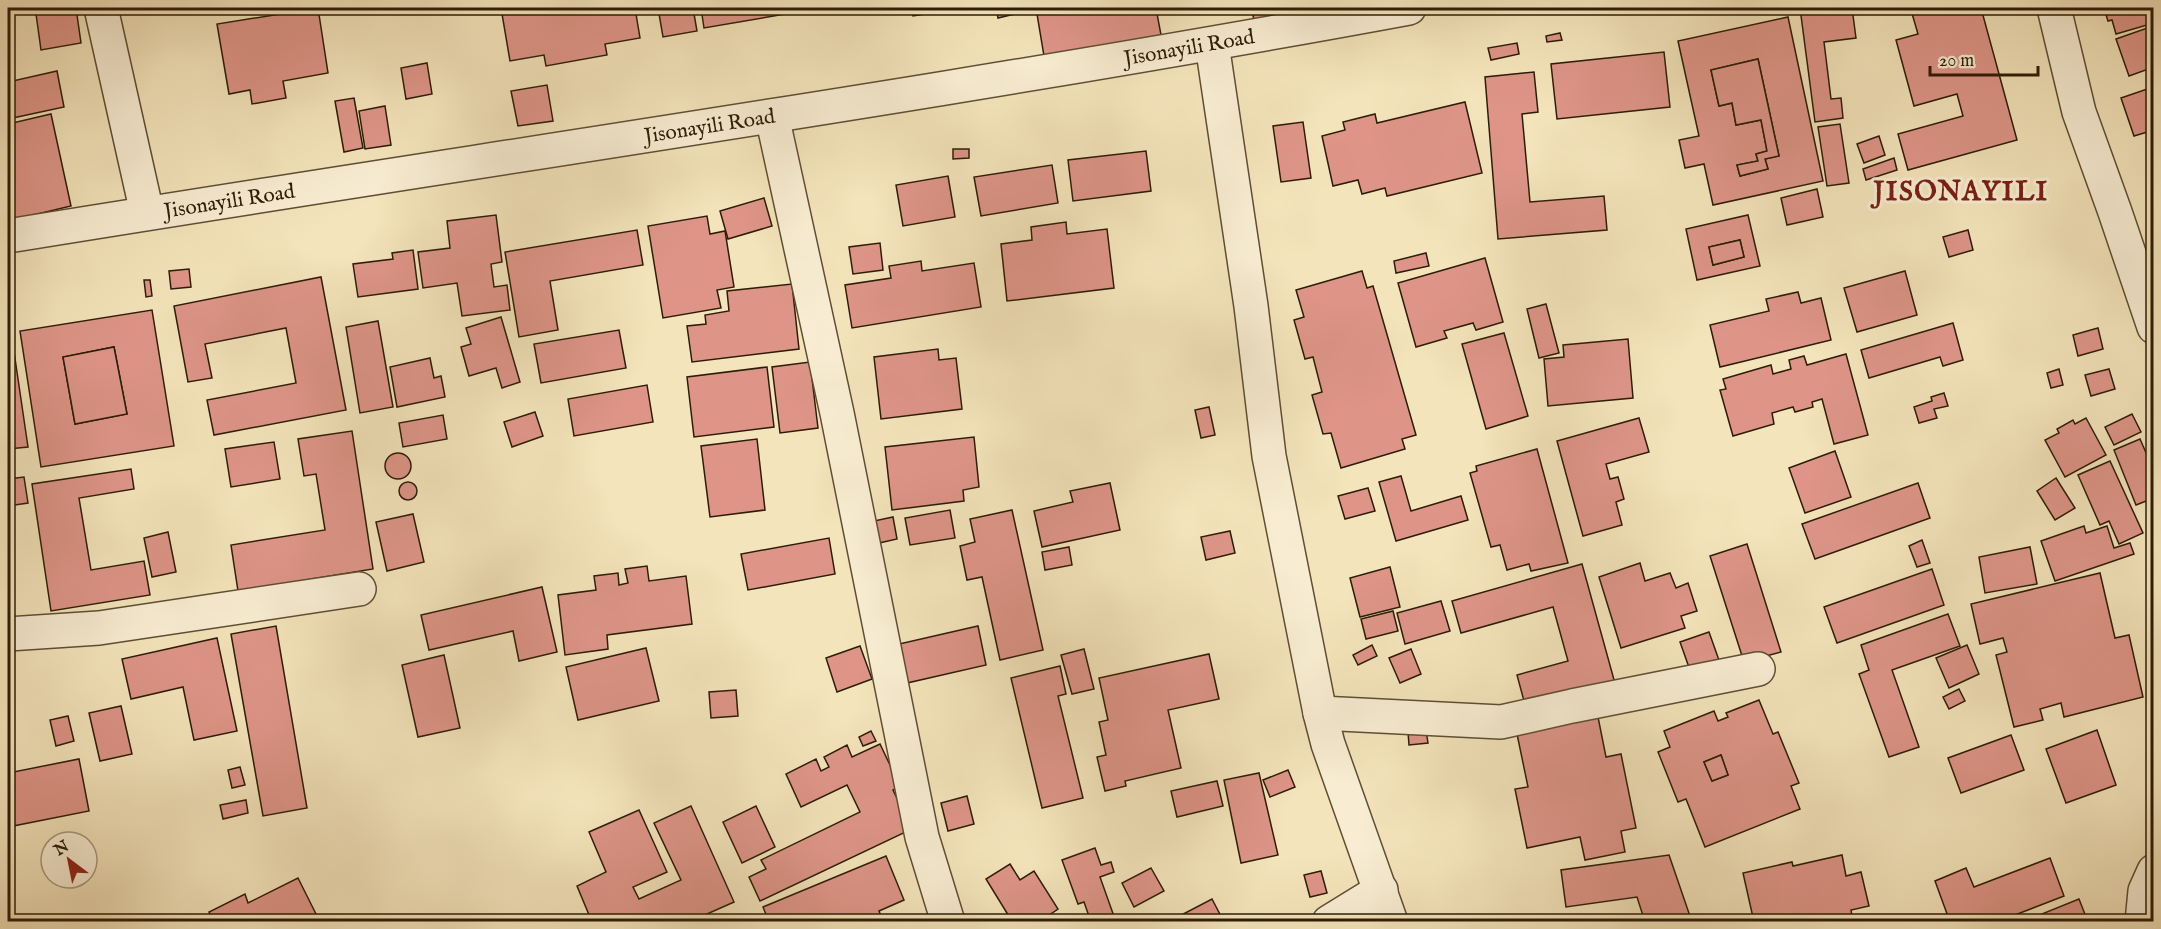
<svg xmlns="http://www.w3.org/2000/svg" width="2161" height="929" font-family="'IM FELL English',serif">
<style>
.building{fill:#de9588;stroke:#2d1c07;stroke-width:1.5;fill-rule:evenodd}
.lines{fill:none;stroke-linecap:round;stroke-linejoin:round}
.minor-casing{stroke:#5f4e34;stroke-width:36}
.tertiary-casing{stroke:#5f4e34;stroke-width:36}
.minor{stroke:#f8edd3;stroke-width:33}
.tertiary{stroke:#f8edd3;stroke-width:33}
.labels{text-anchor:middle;stroke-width:6;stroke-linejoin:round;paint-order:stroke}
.street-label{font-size:21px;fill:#2d1c07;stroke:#f8edd3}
.district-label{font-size:27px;font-weight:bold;letter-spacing:1.5px;fill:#7a1f14;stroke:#f8edd3}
</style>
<rect width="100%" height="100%" fill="#f4e4bb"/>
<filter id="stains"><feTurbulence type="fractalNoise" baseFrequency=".00333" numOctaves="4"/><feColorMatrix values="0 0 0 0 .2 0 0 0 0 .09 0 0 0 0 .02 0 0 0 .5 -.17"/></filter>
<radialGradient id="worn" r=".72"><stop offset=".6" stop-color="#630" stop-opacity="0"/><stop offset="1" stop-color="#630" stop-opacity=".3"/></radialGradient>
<!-- building -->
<g class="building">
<path d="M76,8L81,43L41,50L36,14Z"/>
<path d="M318,8L328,73L283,81L286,98L252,104L250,90L229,94L217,24Z"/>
<path d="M501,8H635L640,38L605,44L607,55L546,66L544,55L510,61Z"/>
<path d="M658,8H693L697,31L663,37Z"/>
<path d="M701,8H802L803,11L704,28Z"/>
<path d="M825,8H860L826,13Z"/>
<path d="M911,8H951L952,10L913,16Z"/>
<path d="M996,8H1039L998,18Z"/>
<path d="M1073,8H1156L1161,35L1044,56L1037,14Z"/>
<path d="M1252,8H1281L1283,18L1254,22Z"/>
<path d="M1800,8H1852L1856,38L1824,42L1831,99L1841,98L1843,118L1815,122Z"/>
<path d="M1918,8H1981L2017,140L1908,170L1898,134L1963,116L1957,94L1914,106L1896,40L1918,34L1911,10Z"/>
<path d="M2104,8H2154V23L2116,34L2112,20L2108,21Z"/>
<path d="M1788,17L1823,181L1713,205L1704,164L1685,168L1679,140L1699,136L1678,41ZM1758,59L1779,156L1765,159L1768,169L1740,176L1737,165L1758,161L1756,154L1767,151L1761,120L1736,125L1732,103L1719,106L1711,70Z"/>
<path d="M2153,26L2154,67L2129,76L2116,39Z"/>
<path d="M1560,33L1562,40L1547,42L1546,36Z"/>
<path d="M1517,43L1519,54L1491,60L1488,48Z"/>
<path d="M1664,52L1670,107L1557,119L1551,64Z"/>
<path d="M1758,59L1779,156L1765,159L1768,169L1740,176L1737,165L1758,161L1756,154L1767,151L1761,120L1736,125L1732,103L1719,106L1711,70Z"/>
<path d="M427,63L432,94L406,99L401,68Z"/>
<path d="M57,71L64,107L8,119V82Z"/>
<path d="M1534,72L1538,112L1522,114L1530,202L1604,196L1607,230L1498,239L1485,77Z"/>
<path d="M547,85L553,121L518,126L511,91Z"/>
<path d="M2153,87L2154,130L2134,136L2121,98Z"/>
<path d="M354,98L363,148L344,152L335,101Z"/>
<path d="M1465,102L1482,173L1387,196L1385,188L1362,194L1358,180L1333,186L1322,136L1345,130L1343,122L1375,114L1377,123Z"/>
<path d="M385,106L391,145L365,149L359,111Z"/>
<path d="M51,114L71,206L8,221V124Z"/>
<path d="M1303,122L1311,178L1281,182L1273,126Z"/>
<path d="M1840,124L1849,183L1827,186L1818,127Z"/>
<path d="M1879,136L1885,155L1864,163L1857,144Z"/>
<path d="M953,149H969V158L953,159Z"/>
<path d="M1146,151L1151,191L1073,201L1068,160Z"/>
<path d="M1894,158L1897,170L1866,180L1863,169Z"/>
<path d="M1052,165L1058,203L981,216L974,177Z"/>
<path d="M948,176L955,217L903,226L896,185Z"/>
<path d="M1817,189L1823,217L1787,225L1781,198Z"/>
<path d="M764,198L772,226L728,239L720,211Z"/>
<path d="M496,215L502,262L491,264L494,287L507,285L510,310L462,316L457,283L423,288L418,252L450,248L447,221Z"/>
<path d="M1748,215L1760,266L1697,280L1686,229ZM1740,240L1744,257L1713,265L1709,247Z"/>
<path d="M707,216L710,234L725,231L734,287L717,290L721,308L663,318L648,226Z"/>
<path d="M1066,222L1067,234L1107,229L1114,288L1007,301L1001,244L1032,240L1031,227Z"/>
<path d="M637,230L643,265L550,281L558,330L519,337L505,252Z"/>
<path d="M1968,230L1973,250L1949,257L1943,237Z"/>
<path d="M1740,240L1744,257L1713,265L1709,247Z"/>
<path d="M880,243L883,270L853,274L849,247Z"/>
<path d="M413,250L418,289L358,297L353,264L393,259L392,253Z"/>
<path d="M1426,253L1429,266L1396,273L1394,261Z"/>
<path d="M1485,258L1503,322L1476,330L1473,323L1444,331L1447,338L1416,347L1398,283Z"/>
<path d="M921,261L922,271L974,263L981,307L852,328L845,285L891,278L889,266Z"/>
<path d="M189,269L191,287L171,289L169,271Z"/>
<path d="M1362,271L1367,288L1373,286L1416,435L1402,439L1405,449L1341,468L1331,433L1323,434L1312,395L1322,392L1313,357L1305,359L1294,320L1304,317L1296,290Z"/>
<path d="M1905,271L1917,315L1857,332L1844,288Z"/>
<path d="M321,277L346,410L214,435L207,400L296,383L286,328L205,344L212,378L188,382L174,306Z"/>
<path d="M144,280H150L152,296L146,297Z"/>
<path d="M792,284L799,349L692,362L687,326L706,324L705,315L729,311L727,291Z"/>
<path d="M1798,292L1801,303L1821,298L1831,340L1720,367L1710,325L1769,311L1766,299Z"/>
<path d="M1546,304L1559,353L1539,358L1527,309Z"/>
<path d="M152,310L174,446L41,467L20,331ZM114,347L127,414L75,424L63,357Z"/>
<path d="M501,317L520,382L502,388L496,368L469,376L461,347L471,344L466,328Z"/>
<path d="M378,321L393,407L360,413L346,327Z"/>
<path d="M1953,323L1963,360L1943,366L1940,357L1869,378L1861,350Z"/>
<path d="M2098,328L2103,349L2078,356L2073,335Z"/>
<path d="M619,330L626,368L541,383L534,344Z"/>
<path d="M1504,333L1528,416L1486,429L1462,344Z"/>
<path d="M12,338L28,447L8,449V339Z"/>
<path d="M1628,339L1633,398L1548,406L1544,359L1564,357L1563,345Z"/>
<path d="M114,347L127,414L75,424L63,357Z"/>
<path d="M938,349L939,360L956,358L962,409L881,419L874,357Z"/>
<path d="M1846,354L1868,435L1834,444L1822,399L1812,402L1813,407L1795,412L1793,407L1772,413L1774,424L1733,436L1720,390L1726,389L1723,379L1771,365L1773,374L1791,369L1789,360L1804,356L1807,365Z"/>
<path d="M430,358L434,378L441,376L445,397L397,407L390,367Z"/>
<path d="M810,362L818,428L780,433L772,367Z"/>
<path d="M767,367L774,427L694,437L687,377Z"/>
<path d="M2059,369L2063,385L2051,388L2047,373Z"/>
<path d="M2109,369L2115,389L2091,396L2085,375Z"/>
<path d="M647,385L653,422L574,436L568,399Z"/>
<path d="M1944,393L1948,406L1934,409L1937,418L1919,423L1914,407L1932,401L1931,397Z"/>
<path d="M1209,407L1215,435L1201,438L1195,410Z"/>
<path d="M535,412L543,436L512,447L504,422Z"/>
<path d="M2132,414L2141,432L2114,445L2105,427Z"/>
<path d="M443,415L447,439L403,447L399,423Z"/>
<path d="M1639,418L1649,452L1606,464L1610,479L1618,477L1624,499L1616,502L1622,525L1583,536L1557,441Z"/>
<path d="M2086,418L2106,455L2065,477L2045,440L2059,433L2057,429L2073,420L2075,424Z"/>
<path d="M352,431L373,569L238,591L231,545L325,530L316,474L304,476L298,439Z"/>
<path d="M974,437L979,487L963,490L964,501L892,510L885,447Z"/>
<path d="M757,439L765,510L710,517L701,446Z"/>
<path d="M2140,439L2154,471V498L2136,505L2114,450Z"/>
<path d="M274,442L280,479L231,487L225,449Z"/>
<path d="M1537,449L1568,563L1531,571L1529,564L1507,570L1500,545L1491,547L1470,473L1477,471L1476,466Z"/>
<path d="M1835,451L1851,497L1805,513L1789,468Z"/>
<circle cx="398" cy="466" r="13"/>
<path d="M2110,461L2143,533L2119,544L2109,521L2100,525L2078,475Z"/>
<path d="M131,469L134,489L79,498L91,570L144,561L150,595L51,611L32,484Z"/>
<path d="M1401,476L1411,511L1461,496L1468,520L1396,541L1379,482Z"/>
<path d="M24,477L28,503L8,506V479Z"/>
<path d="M2056,478L2075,508L2055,520L2037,491Z"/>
<circle cx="408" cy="491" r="9"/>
<path d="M1110,483L1120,530L1042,547L1034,511L1073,502L1070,491Z"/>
<path d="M1918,483L1930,518L1815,559L1802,524Z"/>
<path d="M1368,488L1375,511L1345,519L1338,496Z"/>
<path d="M950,510L955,538L910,545L905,518Z"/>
<path d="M1012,510L1043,650L1000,660L982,577L967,580L960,546L975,542L970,519Z"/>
<path d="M413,514L424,562L387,571L376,522Z"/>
<path d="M893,517L897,539L879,543L874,521Z"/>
<path d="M8,524L11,527L12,536L10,545L8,547Z"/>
<path d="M2084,526L2086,533L2107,526L2114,548L2130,543L2134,554L2055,581L2041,541Z"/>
<path d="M1230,531L1235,553L1206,560L1201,537Z"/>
<path d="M168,532L176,572L152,577L144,538Z"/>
<path d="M829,538L835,574L748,590L741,554Z"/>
<path d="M1922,540L1930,563L1917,567L1909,546Z"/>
<path d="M1747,544L1781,652L1744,662L1710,556Z"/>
<path d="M1069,547L1072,565L1045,570L1042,552Z"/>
<path d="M2030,547L2037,584L1985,593L1979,557Z"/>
<path d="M1640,563L1645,581L1670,573L1676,588L1688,583L1697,611L1681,616L1685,628L1621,648L1599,577Z"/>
<path d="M1582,564L1616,687L1527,712L1517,675L1568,661L1553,607L1461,633L1452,601Z"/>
<path d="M647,566L649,581L686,576L692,624L607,635L608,649L565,655L558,595L596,590L594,576L618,573L619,585L628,583L625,569Z"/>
<path d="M1390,567L1400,607L1360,617L1350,578Z"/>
<path d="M1932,569L1944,605L1837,643L1824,607Z"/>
<path d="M2100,573L2115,638L2129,635L2143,697L2064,717L2061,703L2040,709L2043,720L2014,727L1996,655L2007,652L2003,638L1980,644L1971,604Z"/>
<path d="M542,587L557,652L519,661L513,631L429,650L421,615Z"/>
<path d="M1441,601L1450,631L1405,644L1397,613Z"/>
<path d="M1393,611L1398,631L1366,639L1361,619Z"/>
<path d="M1948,614L1960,646L1892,670L1919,747L1889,757L1859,674L1869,670L1861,645Z"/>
<path d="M276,626L307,808L263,816L231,634Z"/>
<path d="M978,626L986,665L907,683L899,644Z"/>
<path d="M1709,632L1720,663L1691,673L1680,642Z"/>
<path d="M217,638L237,731L194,740L183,687L131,699L122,659Z"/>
<path d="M1372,645L1377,656L1358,665L1353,655Z"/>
<path d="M1967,645L1979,674L1949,688L1936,658Z"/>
<path d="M860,646L872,679L837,692L826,658Z"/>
<path d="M646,648L659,701L578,720L566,667Z"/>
<path d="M1084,649L1094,689L1072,694L1061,655Z"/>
<path d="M1411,649L1421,674L1400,683L1389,658Z"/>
<path d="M1209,654L1219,699L1168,710L1181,768L1125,781L1126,786L1105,791L1097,757L1106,755L1099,722L1108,720L1099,678Z"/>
<path d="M444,655L460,728L418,737L402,665Z"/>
<path d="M1060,666L1066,694L1058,696L1083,798L1042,808L1011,678Z"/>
<path d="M1959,689L1965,701L1949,709L1943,697Z"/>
<path d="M736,690L738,716L711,718L709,692Z"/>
<path d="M1759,700L1773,734L1778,732L1799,783L1791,786L1800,809L1705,847L1686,799L1678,802L1658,752L1670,747L1664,731L1714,711L1718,721L1728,717L1726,713ZM1721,755L1728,775L1712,781L1704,762Z"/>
<path d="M121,706L132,754L100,761L89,713Z"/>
<path d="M68,716L74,741L56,746L50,720Z"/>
<path d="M1598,717L1606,757L1621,754L1636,828L1621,831L1625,852L1585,860L1580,837L1527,848L1515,789L1528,787L1517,734Z"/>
<path d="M1426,730L1428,743L1409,745L1408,732Z"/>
<path d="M2097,730L2116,785L2066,803L2046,749Z"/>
<path d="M871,731L876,741L863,746L859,737Z"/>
<path d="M2011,735L2024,770L1961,793L1948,758Z"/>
<path d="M880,744L900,786L893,790L912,829L760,901L749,877L766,869L761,860L860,812L847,785L801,807L786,774L816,759L821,771L829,767L824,757L847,745L852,757Z"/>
<path d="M1721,755L1728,775L1712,781L1704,762Z"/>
<path d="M79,759L89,811L8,827V773Z"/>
<path d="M240,767L245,785L232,788L228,770Z"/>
<path d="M1288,770L1295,787L1270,797L1263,780Z"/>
<path d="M1259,773L1278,855L1241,863L1224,780Z"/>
<path d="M1217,781L1223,806L1177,817L1171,791Z"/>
<path d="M967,796L974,824L948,831L941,803Z"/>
<path d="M246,800L248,813L223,819L220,805Z"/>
<path d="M691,806L734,902L689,922H592L577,886L606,872L589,832L639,810L667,872L633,887L639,899L681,880L654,823Z"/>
<path d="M756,806L775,847L742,863L723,822Z"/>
<path d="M1095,848L1101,865L1111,862L1114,872L1100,877L1116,922H1091L1084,902L1078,904L1062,860Z"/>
<path d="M1669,855L1692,922H1645L1637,897L1566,907L1561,870Z"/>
<path d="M1842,855L1846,876L1861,872L1869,906L1851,910L1853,922H1754L1743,873L1792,862L1793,866Z"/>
<path d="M886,856L904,900L879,911L881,916L868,922H854L851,915L835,922H769L763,907Z"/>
<path d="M2050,858L2064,896L1997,922H1950L1935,881L1966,868L1974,887Z"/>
<path d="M1010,864L1020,880L1034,871L1058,909L1039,922H1006L1010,918L986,879Z"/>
<path d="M1151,868L1164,891L1134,907L1122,883Z"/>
<path d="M1321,871L1327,893L1310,897L1304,875Z"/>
<path d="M298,878L320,922H214L209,912L245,894L248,903Z"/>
<path d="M1212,899L1224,922H1168Z"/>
<path d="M2079,899L2088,922H2022Z"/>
</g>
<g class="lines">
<!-- minor casing -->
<g class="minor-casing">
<g id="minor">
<path d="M101,8L147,213"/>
<path d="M2054,8L2079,112L2115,212L2154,327"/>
<path d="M1212,44L1251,306L1269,456L1320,713L1328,744L1391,922"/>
<path d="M772,116L837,413L922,837L948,922"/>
<path d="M8,634L99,628L359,589"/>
<path d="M1320,713L1501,722L1572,706L1758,669"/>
<path d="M1329,922L1381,890"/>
<path d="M2142,922L2145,891L2154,871"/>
</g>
</g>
<!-- tertiary casing -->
<g class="tertiary-casing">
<g id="tertiary">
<path id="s1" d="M8,236C475,160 943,94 1409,8"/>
</g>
</g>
<!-- minor -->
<use href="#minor" class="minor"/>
<!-- tertiary -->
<use href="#tertiary" class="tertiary"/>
</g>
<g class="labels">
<!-- street labels -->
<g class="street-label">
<text dy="7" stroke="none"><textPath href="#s1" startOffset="1196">Jisonayili Road</textPath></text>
<text dy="7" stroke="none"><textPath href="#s1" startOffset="710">Jisonayili Road</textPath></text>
<text dy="7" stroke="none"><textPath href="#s1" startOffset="224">Jisonayili Road</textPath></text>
</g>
<!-- district labels -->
<g class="district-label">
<text x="1961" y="200">JISONAYILI</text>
</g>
</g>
<!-- margin -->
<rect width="2161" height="929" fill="none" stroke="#f4e4bb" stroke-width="30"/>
<rect x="9" y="9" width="2143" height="911" fill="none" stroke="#2d1c07" stroke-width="3"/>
<rect x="15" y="15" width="2131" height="899" fill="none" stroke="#2d1c07" stroke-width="1.5"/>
<!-- north arrow -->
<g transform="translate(69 860) rotate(328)"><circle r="28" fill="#f8edd3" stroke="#a79981" stroke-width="1.5"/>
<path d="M0-4.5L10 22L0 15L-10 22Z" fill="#8f2418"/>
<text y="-9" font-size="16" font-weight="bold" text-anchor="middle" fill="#2d1c07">N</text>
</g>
<!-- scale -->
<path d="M1930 66v9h108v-9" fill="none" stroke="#2d1c07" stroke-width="3"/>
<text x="1939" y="66" font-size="18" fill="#2d1c07" stroke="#f8edd3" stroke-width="4.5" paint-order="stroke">20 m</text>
<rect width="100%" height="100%" filter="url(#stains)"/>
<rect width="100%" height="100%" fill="url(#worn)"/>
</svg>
